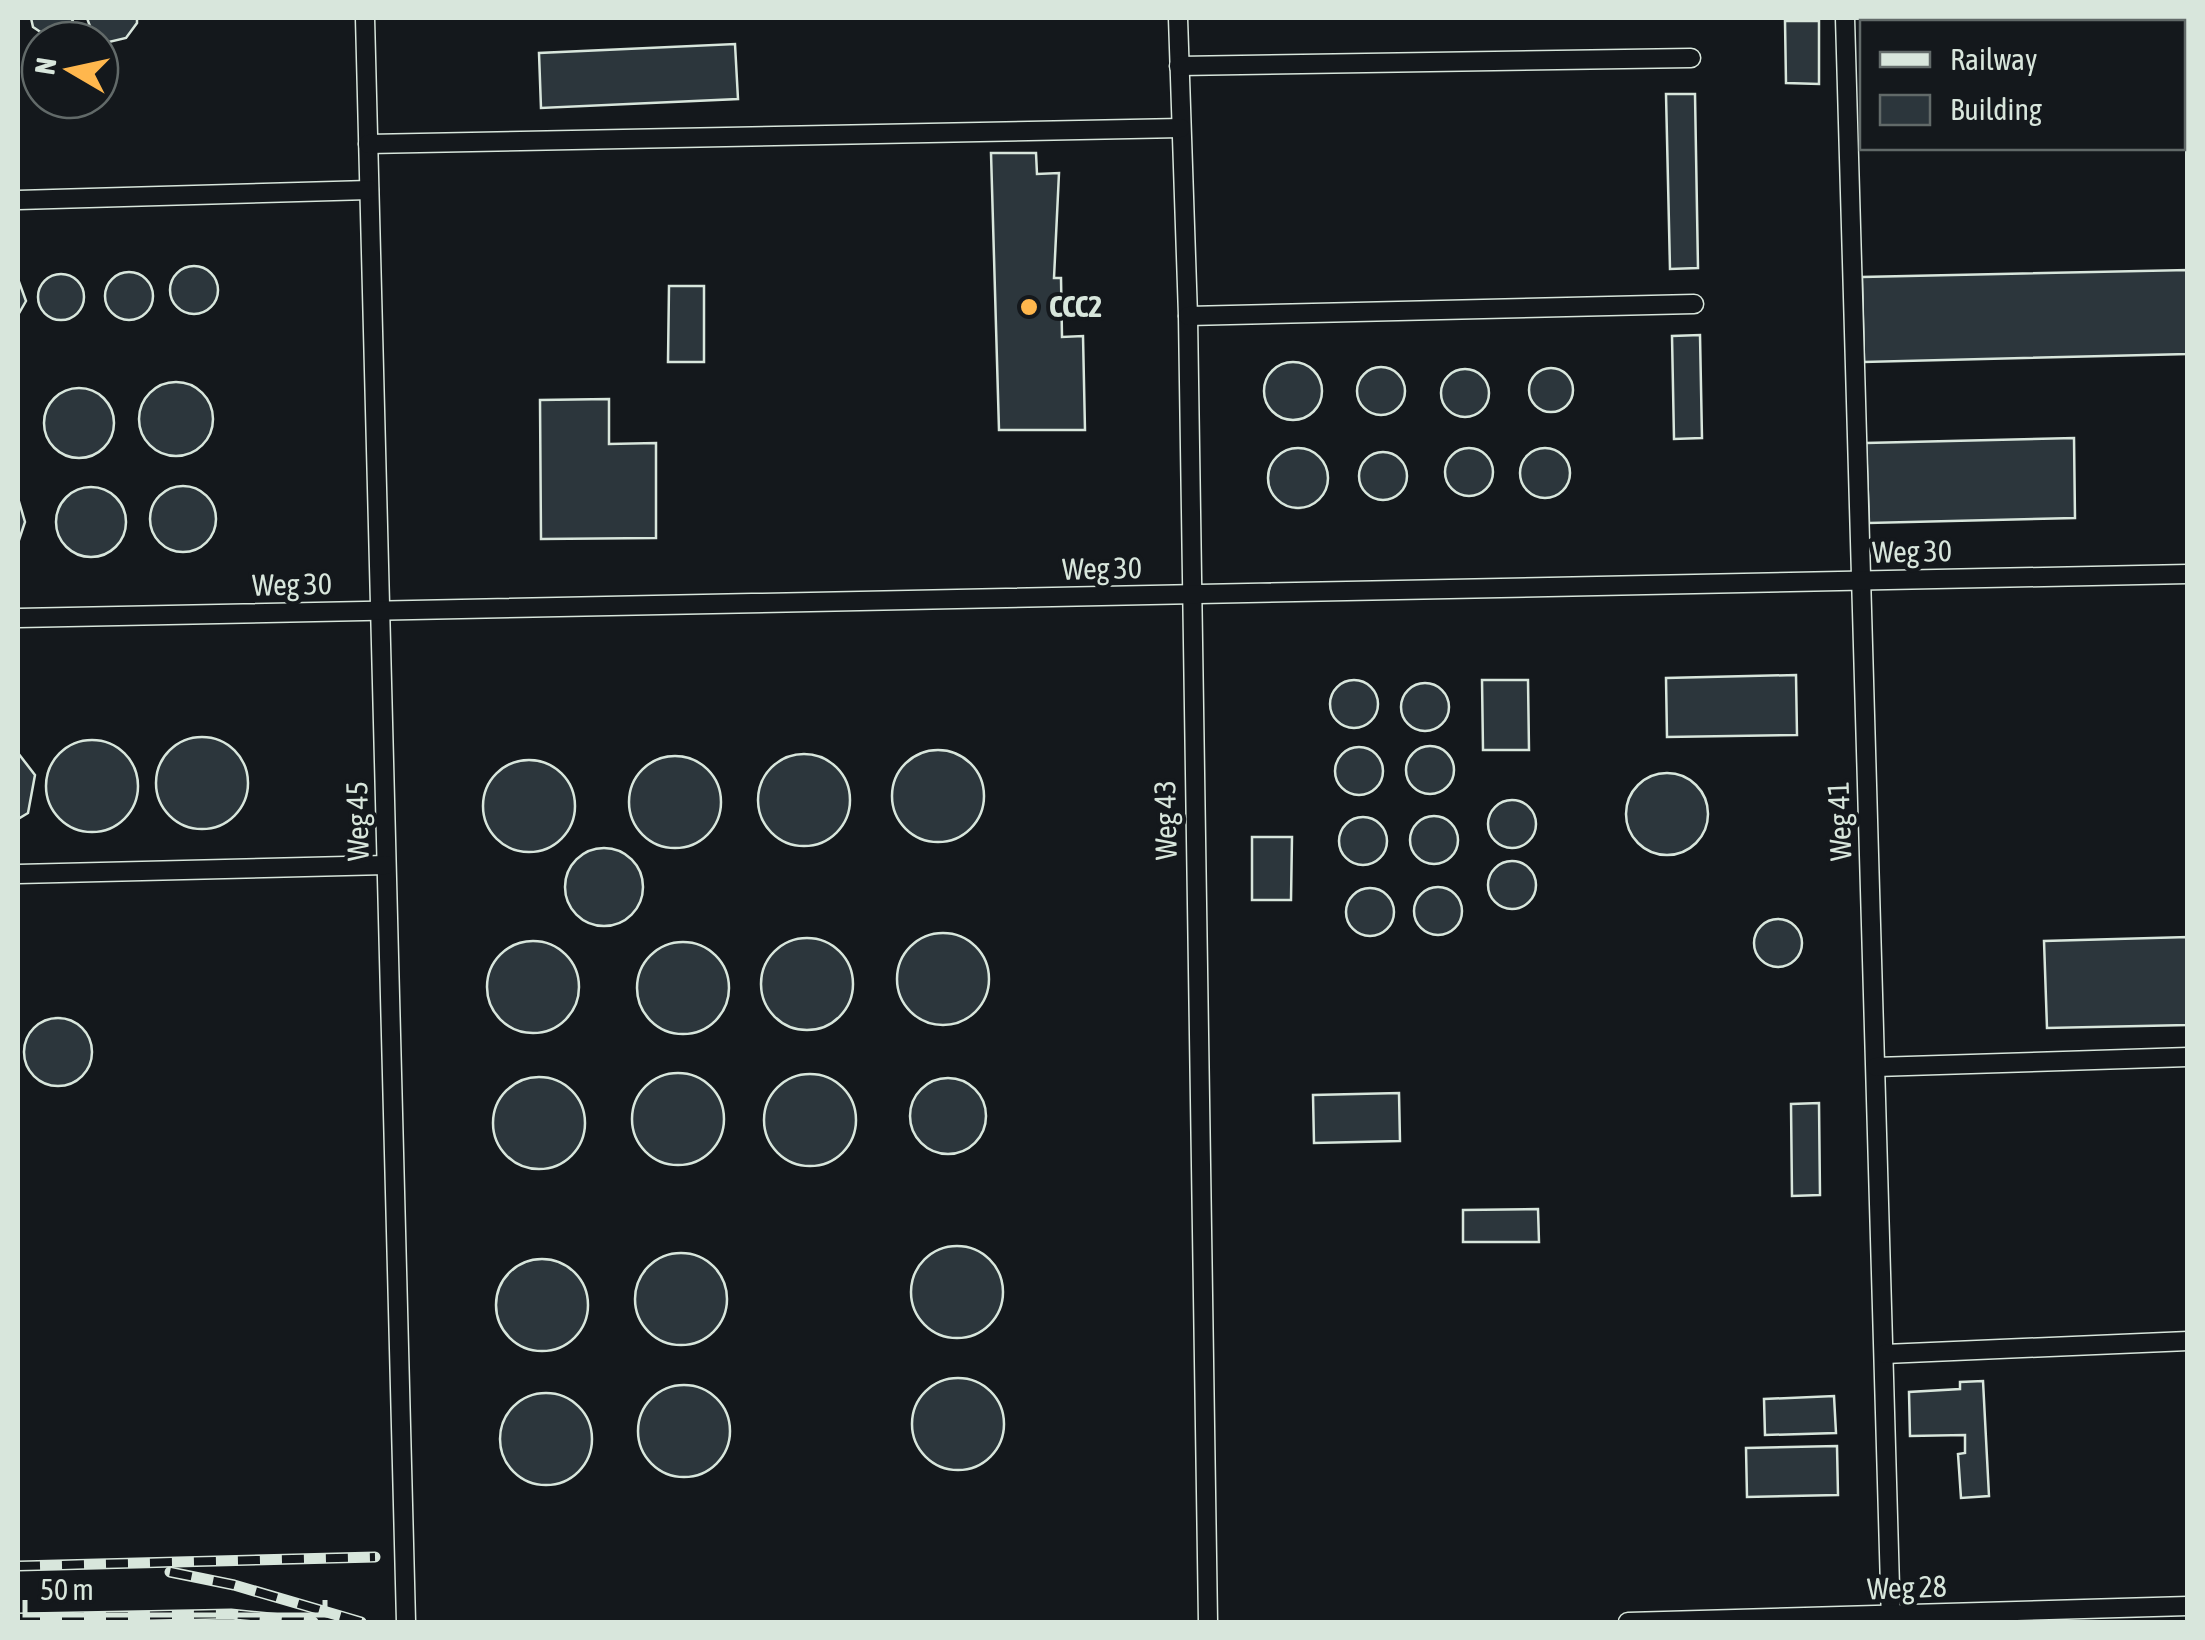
<svg xmlns="http://www.w3.org/2000/svg" width="2205" height="1640" font-family="'Asap Condensed',sans-serif">
<style>
.building{fill:#2c363c;stroke:#d8e6dc;stroke-width:2.5}
.lines{fill:none;stroke-linecap:round;stroke-linejoin:round}
.service-casing{stroke:#d8e6dc;stroke-width:21}
.service{stroke:#14181c;stroke-width:18}
.rail-casing{stroke:#d8e6dc;stroke-width:11}
.rail{stroke:#14181c;stroke-width:8;stroke-dasharray:22;stroke-linecap:butt}
.poi-dot{fill:#ffb74d;stroke:#14181c;stroke-width:4}
.labels{text-anchor:middle;stroke-width:8;stroke-linejoin:round;paint-order:stroke}
.poi-label{font-size:30px;font-weight:bold;fill:#d8e6dc;stroke:#14181c;text-anchor:start}
.street-label{font-size:30px;fill:#d8e6dc;stroke:#14181c}
</style>
<rect width="100%" height="100%" fill="#14181c"/>
<!-- building -->
<g class="building">
<path d="M31,18H74L65,33L48,37L33,27Z"/>
<path d="M87,18H137V23L126,38L109,42L92,32Z"/>
<path d="M1992,18H2098L2009,22H1992Z"/>
<path d="M1785,21H1819V84L1786,83Z"/>
<path d="M735,44L738,99L541,108L539,53Z"/>
<path d="M1666,94H1695L1698,268L1670,269Z"/>
<path d="M991,153H1036L1037,174L1059,173L1054,278H1061L1062,337L1083,336L1085,430H999Z"/>
<circle cx="194" cy="290" r="24"/>
<path d="M2188,270V354L1864,362L1862,277Z"/>
<circle cx="129" cy="296" r="24"/>
<circle cx="61" cy="297" r="23"/>
<path d="M18,279L26,301L18,315Z"/>
<path d="M669,286H704V362H668Z"/>
<path d="M1700,335L1702,438L1674,439L1672,336Z"/>
<circle cx="1293" cy="391" r="29"/>
<circle cx="1381" cy="391" r="24"/>
<circle cx="1551" cy="390" r="22"/>
<circle cx="1465" cy="393" r="24"/>
<circle cx="176" cy="419" r="37"/>
<circle cx="79" cy="423" r="35"/>
<path d="M609,399V444L656,443V538L541,539L540,400Z"/>
<path d="M2074,438L2075,518L1869,523L1866,443Z"/>
<circle cx="1469" cy="472" r="24"/>
<circle cx="1545" cy="473" r="25"/>
<circle cx="1298" cy="478" r="30"/>
<circle cx="1383" cy="476" r="24"/>
<circle cx="183" cy="519" r="33"/>
<circle cx="91" cy="522" r="35"/>
<path d="M18,498L25,522L18,543Z"/>
<path d="M1796,675L1797,735L1667,737L1666,678Z"/>
<circle cx="1354" cy="704" r="24"/>
<path d="M1482,680H1528L1529,750H1483Z"/>
<circle cx="1425" cy="707" r="24"/>
<circle cx="202" cy="783" r="46"/>
<circle cx="92" cy="786" r="46"/>
<circle cx="1430" cy="770" r="24"/>
<circle cx="1359" cy="771" r="24"/>
<circle cx="938" cy="796" r="46"/>
<path d="M18,753L35,775L28,813L18,819Z"/>
<circle cx="804" cy="800" r="46"/>
<circle cx="675" cy="802" r="46"/>
<circle cx="529" cy="806" r="46"/>
<circle cx="1667" cy="814" r="41"/>
<circle cx="1512" cy="824" r="24"/>
<circle cx="1434" cy="840" r="24"/>
<circle cx="1363" cy="841" r="24"/>
<path d="M1252,837H1292L1291,900H1252Z"/>
<circle cx="604" cy="887" r="39"/>
<circle cx="1512" cy="885" r="24"/>
<circle cx="1438" cy="911" r="24"/>
<circle cx="1370" cy="912" r="24"/>
<circle cx="1778" cy="943" r="24"/>
<circle cx="943" cy="979" r="46"/>
<path d="M2188,937V1025L2047,1028L2044,941Z"/>
<circle cx="807" cy="984" r="46"/>
<circle cx="533" cy="987" r="46"/>
<circle cx="683" cy="988" r="46"/>
<circle cx="58" cy="1052" r="34"/>
<circle cx="678" cy="1119" r="46"/>
<circle cx="810" cy="1120" r="46"/>
<circle cx="539" cy="1123" r="46"/>
<circle cx="948" cy="1116" r="38"/>
<path d="M1399,1093L1400,1141L1314,1143L1313,1095Z"/>
<path d="M1819,1103L1820,1195L1792,1196L1791,1104Z"/>
<path d="M1538,1209L1539,1242H1463V1210Z"/>
<circle cx="957" cy="1292" r="46"/>
<circle cx="681" cy="1299" r="46"/>
<circle cx="542" cy="1305" r="46"/>
<circle cx="958" cy="1424" r="46"/>
<path d="M1983,1381L1989,1496L1961,1498L1958,1454L1965,1453V1435L1910,1436L1909,1392L1960,1389V1382Z"/>
<circle cx="684" cy="1431" r="46"/>
<circle cx="546" cy="1439" r="46"/>
<path d="M1834,1396L1836,1433L1765,1435L1764,1399Z"/>
<path d="M1837,1446L1838,1495L1747,1497L1746,1448Z"/>
</g>
<g class="lines">
<!-- service casing -->
<g class="service-casing">
<g id="service">
<path d="M365,18L406,1622"/>
<path d="M1178,18L1188,316L1208,1622"/>
<path d="M1845,18L1891,1622"/>
<path d="M1179,66L1691,58"/>
<path d="M368,144L1181,128"/>
<path d="M18,200L369,190"/>
<path d="M1188,316L1694,304"/>
<path d="M18,618L2188,574"/>
<path d="M18,874L386,865"/>
<path d="M1876,1067L2188,1057"/>
<path d="M1885,1354L2188,1341"/>
<path d="M1628,1622L2188,1606"/>
</g>
</g>
<!-- service -->
<use href="#service" class="service"/>
<!-- rail casing -->
<g class="rail-casing">
<g id="rail">
<path d="M18,1566L375,1557"/>
<path d="M170,1572L234,1585L361,1622"/>
<path d="M18,1618L231,1614L313,1622"/>
</g>
</g>
<!-- rail -->
<use href="#rail" class="rail"/>
</g>
<!-- markers -->
<circle class="poi-dot" cx="1029" cy="307" r="10"/>
<g class="labels">
<!-- poi labels -->
<g class="poi-label">
<text x="1049" y="317">CCC2</text>
</g>
<!-- street labels -->
<g class="street-label">
<text transform="translate(1912 552) rotate(-1)" y="10">Weg 30</text>
<text transform="translate(1102 569) rotate(-1)" y="10">Weg 30</text>
<text transform="translate(292 585) rotate(-1)" y="10">Weg 30</text>
<text transform="translate(1166 820) rotate(-91)" y="10">Weg 43</text>
<text transform="translate(358 821) rotate(-91)" y="10">Weg 45</text>
<text transform="translate(1840 821) rotate(-92)" y="10">Weg 41</text>
<text transform="translate(1907 1588) rotate(-2)" y="10">Weg 28</text>
</g>
</g>
<!-- border -->
<rect width="2205" height="1640" fill="none" stroke="#d8e6dc" stroke-width="40"/>
<!-- legend -->
<rect x="1860" y="20" width="325" height="130" fill="#14181c" stroke="#626a69" stroke-width="2.5"/>
<rect x="1880" y="52" width="50" height="15" fill="#d8e6dc" stroke="#626a69" stroke-width="2.5"/>
<text x="1950" y="70" font-size="30" fill="#d8e6dc">Railway</text>
<rect x="1880" y="95" width="50" height="30" fill="#2c363c" stroke="#626a69" stroke-width="2.5"/>
<text x="1950" y="120" font-size="30" fill="#d8e6dc">Building</text>
<!-- north arrow -->
<g transform="translate(70 70) rotate(279)"><circle r="48" fill="#14181c" stroke="#626a69" stroke-width="2.5"/>
<path d="M0-8L18 38L0 25L-18 38Z" fill="#ffb74d"/>
<text y="-15" font-size="28" font-weight="bold" text-anchor="middle" fill="#d8e6dc">N</text>
</g>
<!-- scale -->
<path d="M25 1600v15h300v-15" fill="none" stroke="#d8e6dc" stroke-width="5"/>
<text x="40" y="1600" font-size="30" fill="#d8e6dc" stroke="#14181c" stroke-width="8" paint-order="stroke">50 m</text>
</svg>
